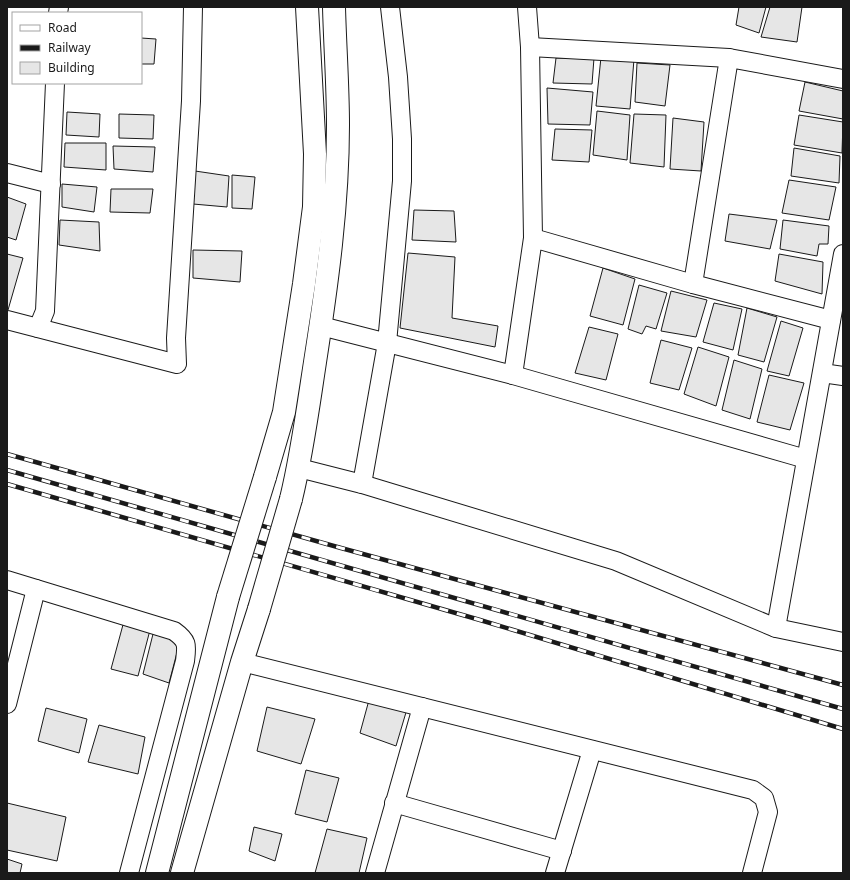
<svg xmlns="http://www.w3.org/2000/svg" width="850" height="880" font-family="'Noto Sans',sans-serif">
<style>
.building{fill:#e6e6e6;stroke:#1a1a1a}
.lines{fill:none;stroke-linecap:round;stroke-linejoin:round}
.minor-casing{stroke:#1a1a1a;stroke-width:20}
.primary-casing{stroke:#1a1a1a;stroke-width:24}
.minor{stroke:#fff;stroke-width:18}
.primary{stroke:#fff;stroke-width:22}
.rail-casing{stroke:#1a1a1a;stroke-width:4.5}
.rail{stroke:#fff;stroke-width:3;stroke-dasharray:9;stroke-linecap:butt}
.primary-bridge-casing{stroke:#1a1a1a;stroke-width:24;stroke-linecap:butt}
.primary-bridge{stroke:#fff;stroke-width:22}
</style>
<rect width="100%" height="100%" fill="#fff"/>
<!-- building -->
<g class="building">
<path d="M739,7H766L759,33L736,25Z"/>
<path d="M770,7H802L797,42L761,37Z"/>
<path d="M141,38L156,39L154,64H141Z"/>
<path d="M601,57L634,59L630,109L596,106Z"/>
<path d="M556,58H594L592,84L553,83Z"/>
<path d="M637,63L670,65L665,106L635,102Z"/>
<path d="M805,82L843,91V119L799,111Z"/>
<path d="M547,88L593,92L590,125L548,124Z"/>
<path d="M597,111L630,115L627,160L593,155Z"/>
<path d="M67,112L100,114L99,137L66,135Z"/>
<path d="M119,114L154,115L153,139L119,138Z"/>
<path d="M634,114L666,115L664,167L630,163Z"/>
<path d="M799,115L843,122L842,153L794,145Z"/>
<path d="M673,118L704,122L701,171L670,169Z"/>
<path d="M555,129L592,130L589,162L552,160Z"/>
<path d="M65,143H106V170L64,167Z"/>
<path d="M113,146L155,147L153,172L114,169Z"/>
<path d="M794,148L840,156L839,183L791,176Z"/>
<path d="M195,171L229,176L227,207L193,204Z"/>
<path d="M232,175L255,177L252,209L232,208Z"/>
<path d="M789,180L836,187L829,220L782,213Z"/>
<path d="M62,184L97,187L94,212L62,207Z"/>
<path d="M111,189H153L150,213L110,212Z"/>
<path d="M7,197L26,204L16,240L7,237Z"/>
<path d="M414,210L454,211L456,242L412,240Z"/>
<path d="M729,214L777,220L770,249L725,241Z"/>
<path d="M60,220L99,222L100,251L59,245Z"/>
<path d="M783,220L829,226L828,244H819L817,256L780,249Z"/>
<path d="M193,250L242,251L240,282L193,278Z"/>
<path d="M408,253L455,257L452,318L498,326L495,347L400,328Z"/>
<path d="M7,254L23,258L8,310H7Z"/>
<path d="M779,254L823,262L822,294L775,281Z"/>
<path d="M603,268L635,279L623,325L590,316Z"/>
<path d="M639,285L667,293L656,329L646,326L642,334L628,329Z"/>
<path d="M671,291L707,300L696,337L661,331Z"/>
<path d="M714,303L742,309L733,350L703,342Z"/>
<path d="M747,308L777,317L764,362L738,355Z"/>
<path d="M781,321L803,328L789,376L767,371Z"/>
<path d="M589,327L618,334L606,380L575,373Z"/>
<path d="M661,340L692,348L679,390L650,383Z"/>
<path d="M698,347L729,357L716,406L684,394Z"/>
<path d="M734,360L762,369L750,419L722,410Z"/>
<path d="M769,375L804,383L790,430L757,422Z"/>
<path d="M124,621L150,630L138,676L111,669Z"/>
<path d="M153,634L180,641L169,683L143,674Z"/>
<path d="M369,700L407,709L396,746L360,733Z"/>
<path d="M267,707L315,719L301,764L257,751Z"/>
<path d="M46,708L87,719L79,753L38,741Z"/>
<path d="M99,725L145,737L138,774L88,762Z"/>
<path d="M306,770L339,778L327,822L295,814Z"/>
<path d="M7,803L66,817L57,861L7,850Z"/>
<path d="M254,827L282,834L275,861L249,851Z"/>
<path d="M327,829L367,838L359,873H315Z"/>
<path d="M7,859L22,864L20,873H7Z"/>
</g>
<g class="lines">
<!-- minor casing -->
<g class="minor-casing">
<g id="minor">
<path d="M527,7L530,47L533,238"/>
<path d="M58,13L59,7"/>
<path d="M530,47L729,58"/>
<path d="M7,173L51,184"/>
<path d="M693,284L729,58L843,79"/>
<path d="M7,320L177,364L176,338L191,101L193,7"/>
<path d="M321,326L513,375L533,238L693,284L831,320"/>
<path d="M38,328L45,311L55,83"/>
<path d="M822,373L843,376"/>
<path d="M513,375L806,459"/>
<path d="M299,468L362,484L616,561L776,628L843,642"/>
<path d="M362,484L387,343L402,181V139L398,77L390,7"/>
<path d="M7,580L174,631C188,641 187,645 185,661L129,873"/>
<path d="M776,628L843,254"/>
<path d="M242,662L753,790L764,798L768,812L752,873"/>
<path d="M7,704L36,589"/>
<path d="M394,803L562,851"/>
<path d="M375,873L422,707"/>
<path d="M555,873L592,750"/>
</g>
</g>
<!-- primary casing -->
<g class="primary-casing">
<g id="primary">
<path d="M265,477L284,412L304,284L314,207L315,154L307,7"/>
<path d="M291,499C302,454 308,408 315,362C327,284 338,205 338,125C338,86 335,46 334,7"/>
<path d="M157,873L228,597"/>
<path d="M182,873L242,662L259,609"/>
</g>
</g>
<!-- minor -->
<use href="#minor" class="minor"/>
<!-- primary -->
<use href="#primary" class="primary"/>
<!-- rail casing -->
<g class="rail-casing">
<g id="rail">
<path d="M7,454L341,548L843,685"/>
<path d="M7,470L843,709"/>
<path d="M7,484L480,620L843,729"/>
</g>
</g>
<!-- rail -->
<use href="#rail" class="rail"/>
<!-- primary-bridge casing -->
<g class="primary-bridge-casing">
<g id="primary-bridge">
<path d="M228,597L265,477"/>
<path d="M259,609L291,499"/>
</g>
</g>
<!-- primary-bridge -->
<use href="#primary-bridge" class="primary-bridge"/>
</g>
<!-- border -->
<rect width="850" height="880" fill="none" stroke="#1a1a1a" stroke-width="16"/>
<!-- legend -->
<rect x="12" y="12" width="130" height="72" fill="#ffffff" stroke="#a3a3a3"/>
<rect x="20" y="25" width="20" height="6" fill="#ffffff" stroke="#a3a3a3"/>
<text x="48" y="32" font-size="12" fill="#1a1a1a">Road</text>
<rect x="20" y="45" width="20" height="6" fill="#1a1a1a" stroke="#a3a3a3"/>
<text x="48" y="52" font-size="12" fill="#1a1a1a">Railway</text>
<rect x="20" y="62" width="20" height="12" fill="#e6e6e6" stroke="#a3a3a3"/>
<text x="48" y="72" font-size="12" fill="#1a1a1a">Building</text>
</svg>
